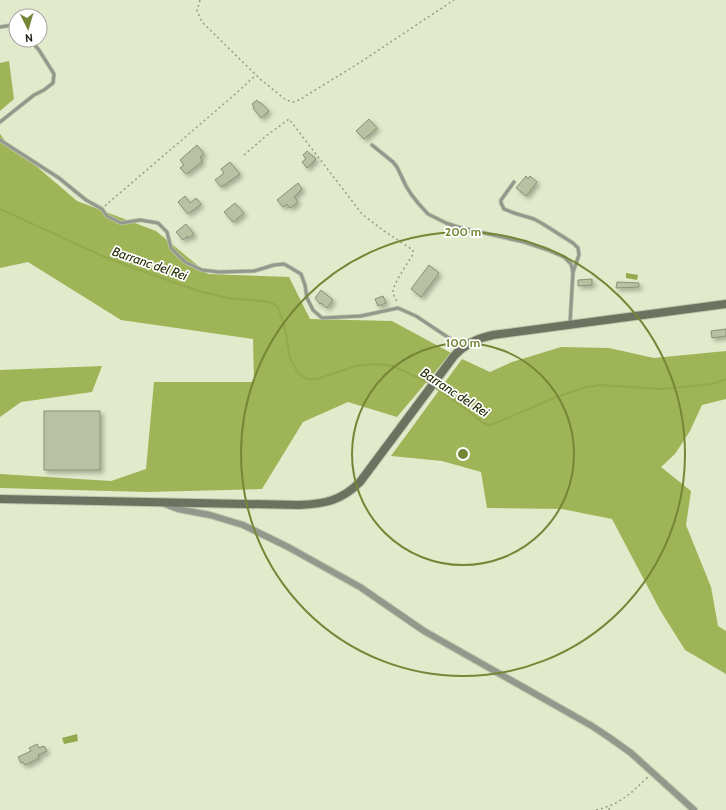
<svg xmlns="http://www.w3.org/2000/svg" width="726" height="810" font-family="Cabin,sans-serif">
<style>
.forest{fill:#9fb456}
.water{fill:#94a94b}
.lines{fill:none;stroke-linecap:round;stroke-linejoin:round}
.stream{stroke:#94a94b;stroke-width:2}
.building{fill:#b9c1a3;stroke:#899074;filter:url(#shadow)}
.lane-casing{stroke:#bdc5aa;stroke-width:4.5}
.street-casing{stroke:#bdc5aa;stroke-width:8}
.secondary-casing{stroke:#bdc5aa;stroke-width:10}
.path{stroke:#969d85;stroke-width:1.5;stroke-dasharray:2 3;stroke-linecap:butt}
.lane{stroke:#94978b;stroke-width:3}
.street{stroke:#94978b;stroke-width:6}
.secondary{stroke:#6d7260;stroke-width:8}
.ring{fill:none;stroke:#758636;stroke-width:2}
.labels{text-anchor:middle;stroke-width:3.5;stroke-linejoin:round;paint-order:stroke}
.water-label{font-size:13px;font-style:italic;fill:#272f06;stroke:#fff}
.centre{fill:#758636;stroke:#fff;stroke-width:2}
.ring-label{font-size:12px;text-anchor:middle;font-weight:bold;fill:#758636;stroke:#fff;stroke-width:3.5;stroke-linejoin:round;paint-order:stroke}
</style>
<defs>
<filter id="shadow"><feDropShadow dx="3" dy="3" stdDeviation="2" flood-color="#0004"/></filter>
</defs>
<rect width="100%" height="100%" fill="#e1eacb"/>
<!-- forest -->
<g class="forest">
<path d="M9,61L14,99L0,111V63Z"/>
<path d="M0,134L13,151L35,165L77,201L156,231L208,274L289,277L310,319L392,321L451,353L397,417L348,402L303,422L262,489L147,492L0,488V474L111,481L146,469L154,382H254L253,339L121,320L28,262L0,268Z"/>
<path d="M561,347L609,348L654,358L726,351V399L702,405L690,431L675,454L661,467L691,491L686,525L711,587L718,626L726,631V674L685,650L660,610L612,519L562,509L487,508L481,472L442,461L391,456L462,359L490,372L512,362Z"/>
<path d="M102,366L92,392L21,402L0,417V370Z"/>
</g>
<!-- water -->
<g class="water">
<path d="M626,273L638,275L637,280L626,278Z"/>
<path d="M77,734L78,741L64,744L62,738Z"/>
</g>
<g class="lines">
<!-- stream -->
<g class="stream">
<path d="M0,209L107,258L167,280L202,292L228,298L261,301L272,303L277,306L279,310L285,328L290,358L298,373L307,379H317L356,366L376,364L393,366L425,381L430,384"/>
<path d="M434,387L465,408L483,423L491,425L554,398L586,387L600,385L662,389L712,384L726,379"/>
</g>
</g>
<!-- building -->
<g class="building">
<path d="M257,100L259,103L260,102L269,111L261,118L253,108L254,107L252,104Z"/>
<path d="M369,119L377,128L364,139L356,131Z"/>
<path d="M197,145L204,154L200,157L202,160L201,161L202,162L186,174L180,168L184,165L180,160Z"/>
<path d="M307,151L316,159L307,168L302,162L306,159L303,155Z"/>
<path d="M230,162L240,174L221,187L215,180L224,173L221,169Z"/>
<path d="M526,176L528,179L530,176L537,182L526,196L516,188Z"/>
<path d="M298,183L302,189L294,197L298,202L290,208L287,204L283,207L277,200Z"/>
<path d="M185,196L190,203L196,198L201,204L188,214L178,202Z"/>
<path d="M235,203L244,213L233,222L224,212Z"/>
<path d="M186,224L194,234L189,238L188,236L183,240L176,232Z"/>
<path d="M429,265L439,273L421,297L411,289Z"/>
<path d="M592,279V285L578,286V280Z"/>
<path d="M617,282L639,283V287L616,288Z"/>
<path d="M321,290L333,300L327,308L321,303L320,304L315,298Z"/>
<path d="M383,296L386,303L378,306L375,299Z"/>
<path d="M726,329V336L712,338L711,331Z"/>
<rect x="44" y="411" width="56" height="59"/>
<path d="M37,744L39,748L44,746L47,751L38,755L39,758L25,765L23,762L21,763L18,757L31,751L29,748Z"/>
</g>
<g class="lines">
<!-- lane casing -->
<g class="lane-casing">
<g id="lane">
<path d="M0,27L13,25L16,27"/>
<path d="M0,122L34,95L44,90L53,83L54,74L39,50L30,40"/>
<path d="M0,140L59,178L86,200L102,209L107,216L121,223L140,220L158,223L167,232L171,248L185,262L202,270L219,272L254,271L274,265L284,264L291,268L301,274L305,285L307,298L313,310L322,318L361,316L398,308L416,316L449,338L458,352"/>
<path d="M372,145L393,162L397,167L406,186L411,194L418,203L428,214L446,223L458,227L524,242L548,250L564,257L571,264L573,272"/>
<path d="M514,182L501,200V203L504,209L514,213L534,219L543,224L573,243L578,248L579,255L573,272L570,323"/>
</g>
</g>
<!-- street casing -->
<g class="street-casing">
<path id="street" d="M165,504L178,509L210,515L243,525L288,547L360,587L424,631L592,726L610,738L631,753L694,810"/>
</g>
<!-- secondary casing -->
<g class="secondary-casing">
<path id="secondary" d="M0,499L299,505C324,504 341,501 360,482L454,356C465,344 477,338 493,335L726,304"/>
</g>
<!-- path -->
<g class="path">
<path d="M200,0L197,11L202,22L260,79L286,100L293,102L299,100L356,65L454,0"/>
<path d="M244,155L266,136L289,119L362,214L384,231L413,250V254C408,263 393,284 393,292C393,296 397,299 397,304"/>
<path d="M105,206L114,198L232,97L256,75"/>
<path d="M596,810C621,804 630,794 648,777"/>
<path d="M609,810L610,806"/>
</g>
<!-- lane -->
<use href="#lane" class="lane"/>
<!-- street -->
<use href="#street" class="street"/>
<!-- secondary -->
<use href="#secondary" class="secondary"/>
</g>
<!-- distance rings -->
<g class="ring">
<circle cx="463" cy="454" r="111"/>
<circle cx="463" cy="454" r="222"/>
</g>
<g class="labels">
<!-- water labels -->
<g class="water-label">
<text transform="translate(150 263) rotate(19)" y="5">Barranc del Rei</text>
<text transform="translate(455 392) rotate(33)" y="5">Barranc del Rei</text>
</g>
</g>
<circle cx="463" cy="454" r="6" class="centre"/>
<g class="ring-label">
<text x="463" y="236">200 m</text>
<text x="463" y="347">100 m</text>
</g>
<!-- north arrow -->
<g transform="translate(28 28) rotate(175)"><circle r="19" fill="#ffffff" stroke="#a4a5a0"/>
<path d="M0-3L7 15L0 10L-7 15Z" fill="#758636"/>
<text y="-6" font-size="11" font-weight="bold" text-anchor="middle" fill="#1b1e12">N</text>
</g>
</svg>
